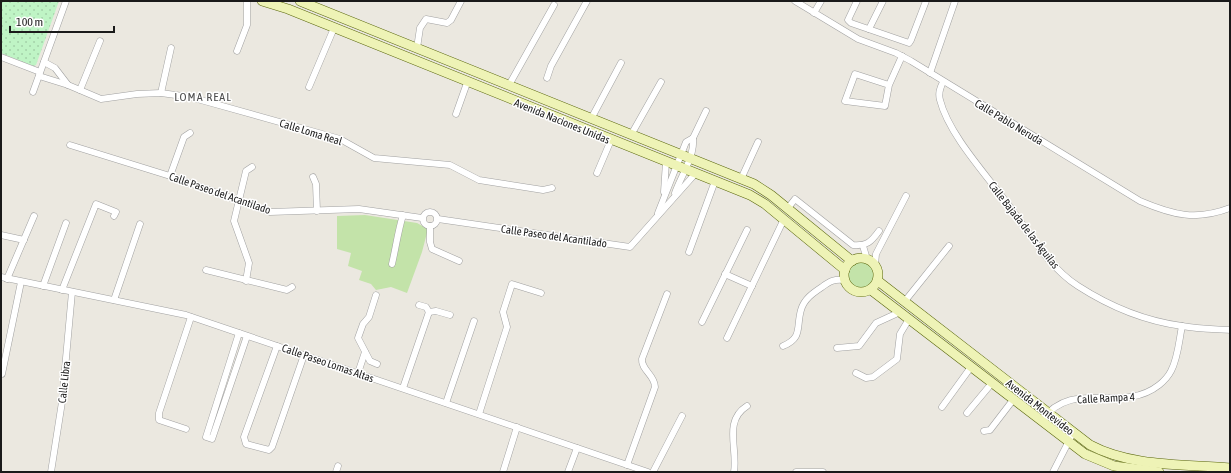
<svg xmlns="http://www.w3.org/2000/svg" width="1231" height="473" font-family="'Asap Condensed',sans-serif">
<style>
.grass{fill:#c3e3a9}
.park{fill:url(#park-dots)}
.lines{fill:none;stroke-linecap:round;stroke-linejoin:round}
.street-casing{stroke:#a1a1a1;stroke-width:7}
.secondary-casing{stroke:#59660c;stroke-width:10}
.street{stroke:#fff;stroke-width:6}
.secondary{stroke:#eef3b6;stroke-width:9}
.labels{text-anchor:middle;stroke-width:3;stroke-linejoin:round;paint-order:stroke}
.street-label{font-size:11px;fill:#1a1a1a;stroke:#fff}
.neighbourhood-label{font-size:12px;letter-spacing:1px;fill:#4d4d4d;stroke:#fff}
</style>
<defs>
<pattern id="park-dots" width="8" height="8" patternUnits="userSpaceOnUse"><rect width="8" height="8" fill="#bff4c5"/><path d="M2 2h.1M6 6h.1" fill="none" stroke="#a4d1a9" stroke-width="1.8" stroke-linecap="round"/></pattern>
</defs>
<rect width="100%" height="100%" fill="#ebe8e0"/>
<!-- grass -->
<g class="grass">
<path d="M365,215L417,223L428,229L422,252L407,293L391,287L376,290L371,284L359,280L362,271L348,266L351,253L337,249V216Z"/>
<circle cx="861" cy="276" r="16"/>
</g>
<!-- park -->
<path class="park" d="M1,1H59L36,65L33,66L1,53Z"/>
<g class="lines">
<!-- street casing -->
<g class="street-casing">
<g id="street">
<path d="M795,1L858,39L896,53L911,61L1140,201C1173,215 1196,221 1230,208"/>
<path d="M857,1L848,20L851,23L909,43L911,40L926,1"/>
<path d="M814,13L821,1"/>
<path d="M869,29L883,1"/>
<path d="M417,48L420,28L426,19L447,23L451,20L461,1"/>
<path d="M237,51L247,25V1"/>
<path d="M1,57L40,72"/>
<path d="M44,62L55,68L68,85"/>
<path d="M930,73L955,1"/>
<path d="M39,76L68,85L101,99L137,94L161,93L190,97L340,139L374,158L450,165L479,180L543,190L552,188"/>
<path d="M547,78L551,66L587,1"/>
<path d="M943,82C940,88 938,93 940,100C949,136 991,180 1013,211C1032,237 1050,268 1078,286C1109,306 1145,321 1182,326C1198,329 1214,329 1230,330"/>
<path d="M509,85L554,5"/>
<path d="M889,85L855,74L845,101L885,106L889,85L902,56"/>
<path d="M309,87L334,28"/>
<path d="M80,90L100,41"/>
<path d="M33,92L66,1"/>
<path d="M161,93L171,48"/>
<path d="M456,114L467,83"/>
<path d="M591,119L621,63"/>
<path d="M631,135L661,82"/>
<path d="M70,145L170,176L270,212L359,209L422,218"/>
<path d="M597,173L611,140"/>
<path d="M170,176L184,137L190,133"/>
<path d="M313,177L316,184L317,211"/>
<path d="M741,179L758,142"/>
<path d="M664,192L666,162"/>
<path d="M675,193C681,176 695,156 693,138"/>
<path d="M788,208L795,199L853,245C867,246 871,242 879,231"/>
<circle cx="430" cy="219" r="7"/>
<path d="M658,213L686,142L693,138L706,111"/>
<path d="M438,219L630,247L695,174"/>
<path d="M430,226V242L432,249L459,261"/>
<path d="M1,235L24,240"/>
<path d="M863,246L867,259"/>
<path d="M689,252L715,181"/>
<path d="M392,264C396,247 398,231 403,215"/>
<path d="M875,265L876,254L906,196"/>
<path d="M206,270L287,290L292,287"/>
<path d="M725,274L752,286"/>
<path d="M1,277L186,315L648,472"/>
<path d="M7,279L34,216"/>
<path d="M246,281L249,263L234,221L246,171L252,167"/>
<path d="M43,286L66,223"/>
<path d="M62,290L96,204L116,212L114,216"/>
<path d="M376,295L369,317L363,324L358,338L370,361L377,364"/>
<path d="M114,300L140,224"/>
<path d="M905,301L949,246"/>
<path d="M419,305L426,307L429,312L436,311L450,315"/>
<path d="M702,322L747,230"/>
<path d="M239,333L206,437L212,439L247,336"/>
<path d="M727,338L784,219"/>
<path d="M277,346L244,437L246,444L269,450L272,447L304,355"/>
<path d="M783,346C803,338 796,327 801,310C804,299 813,293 822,287C830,281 834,279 844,280"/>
<path d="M837,348L859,346L876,323L900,312"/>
<path d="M358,373L365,352"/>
<path d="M856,373L866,378L873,377L897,359L900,334L909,319"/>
<path d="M2,374L21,282"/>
<path d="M403,388L429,312"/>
<path d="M446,403L474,321"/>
<path d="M942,407L971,367"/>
<path d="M967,413L992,383"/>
<path d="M479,414L507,327L503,312L512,284L541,293"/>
<path d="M1041,421C1073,377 1121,415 1159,385C1164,381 1168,377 1171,371C1178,358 1179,341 1182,326"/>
<path d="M186,429L159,420V413L191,317"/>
<path d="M984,431L990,430L1013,400"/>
<path d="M627,465L655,387C655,375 641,370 642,359L667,294"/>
<path d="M51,472L62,402L72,292"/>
<path d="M336,472L338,466"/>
<path d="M503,472L517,427"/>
<path d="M568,472L577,448"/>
<path d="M653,472L682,416"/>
<path d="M734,472C738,449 723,421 747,406"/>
<path d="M796,472H823"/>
<path d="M1053,472L1073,433"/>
</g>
</g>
<!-- secondary casing -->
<g class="secondary-casing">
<g id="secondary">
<path d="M262,1L288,9L750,195L765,204L845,270"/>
<path d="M300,1L754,184L771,195L852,261"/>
<circle cx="861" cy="275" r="17"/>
<path d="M878,281L1090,445C1131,467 1184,464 1230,468"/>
<path d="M871,290L1085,454L1114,466L1159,472"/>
</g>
</g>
<!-- street -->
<use href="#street" class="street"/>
<!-- secondary -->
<use href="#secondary" class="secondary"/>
</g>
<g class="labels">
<!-- street labels -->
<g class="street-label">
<text transform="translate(562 121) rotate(22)" y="4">Avenida Naciones Unidas</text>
<text transform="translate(1009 122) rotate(31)" y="4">Calle Pablo Neruda</text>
<text transform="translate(311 132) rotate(17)" y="4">Calle Loma Real</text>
<text transform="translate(220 193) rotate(19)" y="4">Calle Paseo del Acantilado</text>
<text transform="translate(1024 225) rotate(52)" y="4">Calle Bajada de las Águilas</text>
<text transform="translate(554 236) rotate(8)" y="4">Calle Paseo del Acantilado</text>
<text transform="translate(328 363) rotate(19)" y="4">Calle Paseo Lomas Altas</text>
<text transform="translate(64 382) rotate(-84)" y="4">Calle Libra</text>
<text transform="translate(1106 398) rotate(-3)" y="4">Calle Rampa 4</text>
<text transform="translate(1040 407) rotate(38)" y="4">Avenida Montevideo</text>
</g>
<!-- neighbourhood labels -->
<g class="neighbourhood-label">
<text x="203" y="101">LOMA REAL</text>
</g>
</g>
<!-- border -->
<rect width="1231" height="473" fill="none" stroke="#1a1a1a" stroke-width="4"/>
<!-- scale -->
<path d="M10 26v6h104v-6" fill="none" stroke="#1a1a1a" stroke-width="2"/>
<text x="16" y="26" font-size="12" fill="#1a1a1a" stroke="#ffffff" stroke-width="3" paint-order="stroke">100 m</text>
</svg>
